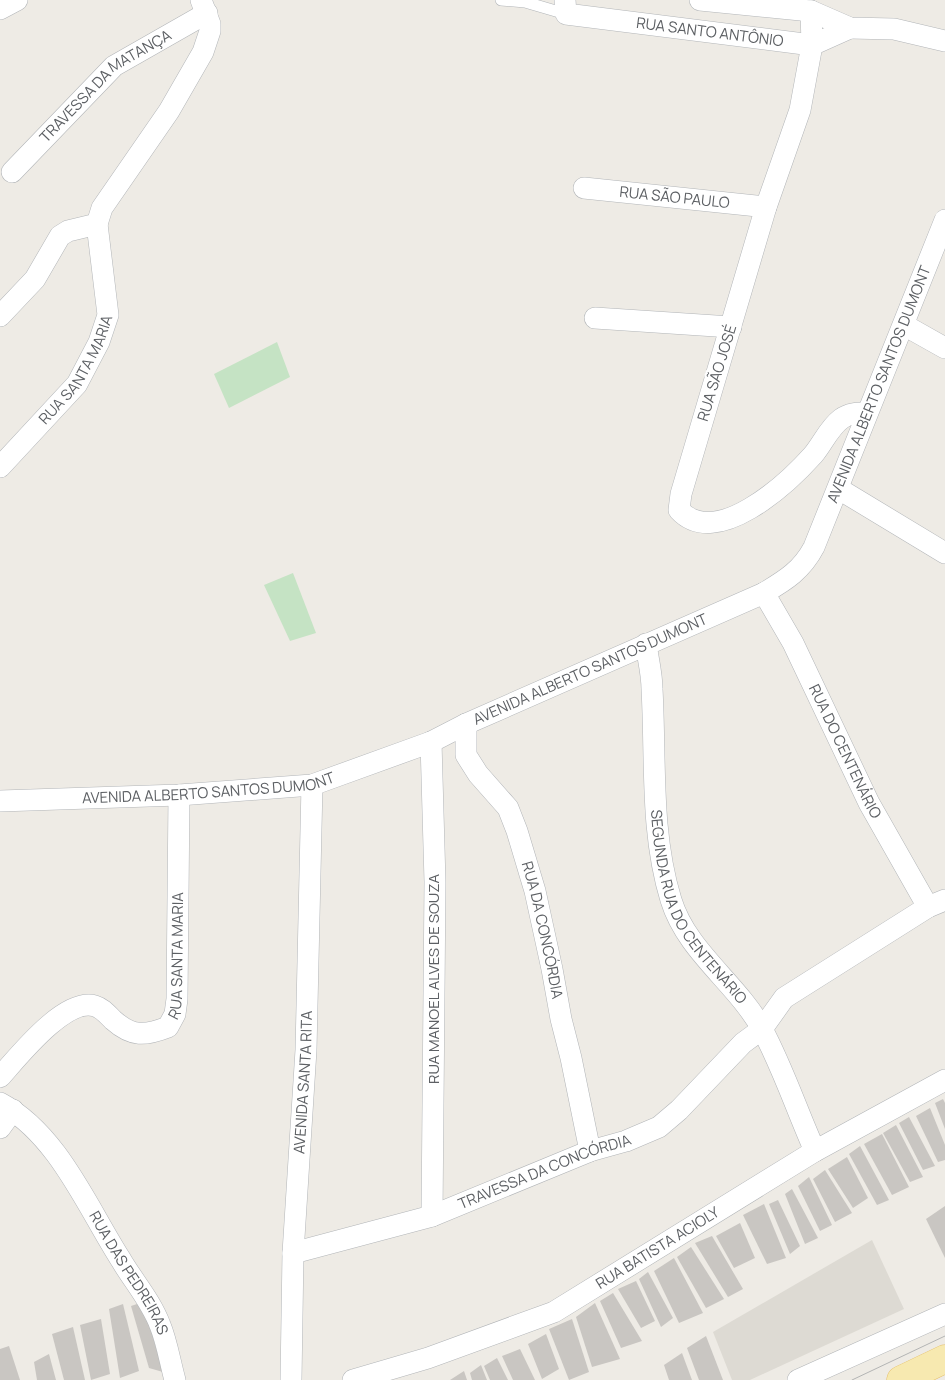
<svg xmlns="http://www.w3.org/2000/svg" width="945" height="1380" font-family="Manrope,sans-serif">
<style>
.education{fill:#dddad3}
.green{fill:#c5e3c4}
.building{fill:#c9c6c2}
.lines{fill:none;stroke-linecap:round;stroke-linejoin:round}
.service-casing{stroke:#b2b5b8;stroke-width:12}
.minor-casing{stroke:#b2b5b8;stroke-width:22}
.primary-casing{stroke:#e4bd67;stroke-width:29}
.service{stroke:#fff;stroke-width:11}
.minor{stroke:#fff;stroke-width:21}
.primary{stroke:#f7e9b0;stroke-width:28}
.tram{stroke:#b3b4b4;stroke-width:1}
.labels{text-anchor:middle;stroke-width:4.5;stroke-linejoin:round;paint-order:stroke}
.street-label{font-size:15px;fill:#5d6064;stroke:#fff}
</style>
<rect width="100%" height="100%" fill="#eeebe5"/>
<!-- education -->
<path class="education" d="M872,1240L904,1309L750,1380H732L713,1332Z"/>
<!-- green -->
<g class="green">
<path d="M277,342L290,377L229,408L214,374Z"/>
<path d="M293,573L316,633L290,641L264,585Z"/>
</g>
<!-- building -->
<g class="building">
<path d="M943,1099L945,1103V1129L935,1103Z"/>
<path d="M930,1108L945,1145V1160L938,1162L916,1116Z"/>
<path d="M909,1117L935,1166L923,1170L899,1123Z"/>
<path d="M896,1125L923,1177L910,1182L883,1133Z"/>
<path d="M882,1134L909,1187L892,1195L864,1144Z"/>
<path d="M860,1146L889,1200L877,1205L849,1154Z"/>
<path d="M847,1157L868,1198L853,1208L828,1169Z"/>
<path d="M825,1170L852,1213L835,1222L813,1179Z"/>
<path d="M809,1177L832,1225L820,1231L798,1186Z"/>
<path d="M792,1189L818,1238L805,1244L785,1194Z"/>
<path d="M778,1200L800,1246L790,1254L769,1204Z"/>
<path d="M764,1204L786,1258L767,1264L743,1215Z"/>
<path d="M945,1206V1258L926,1219Z"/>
<path d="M740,1223L755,1258L734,1268L716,1236Z"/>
<path d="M712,1236L743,1289L728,1297L695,1243Z"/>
<path d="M691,1247L724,1299L706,1308L677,1257Z"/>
<path d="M674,1258L703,1313L679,1323L654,1271Z"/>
<path d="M648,1272L673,1318L661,1327L639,1279Z"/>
<path d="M636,1281L655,1321L641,1328L618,1289Z"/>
<path d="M613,1293L642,1341L621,1348L600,1301Z"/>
<path d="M143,1302L163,1372L149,1368L131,1306Z"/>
<path d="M595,1303L620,1359L592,1367L576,1317Z"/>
<path d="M123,1304L139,1371L120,1378L109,1309Z"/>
<path d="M101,1319L110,1374L91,1380L80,1325Z"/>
<path d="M572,1319L589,1372L569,1380L549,1329Z"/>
<path d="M73,1327L85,1380H64L52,1334Z"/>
<path d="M546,1334L559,1369L542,1379L528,1344Z"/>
<path d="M706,1336L723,1380H699L687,1348Z"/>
<path d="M9,1346L20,1380H0V1349Z"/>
<path d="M520,1349L535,1380H513L502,1356Z"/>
<path d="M682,1353L692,1380H669L664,1365Z"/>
<path d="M49,1354L56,1380H37L34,1362Z"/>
<path d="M497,1358L508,1380H490L484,1366Z"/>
<path d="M481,1365L487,1380H472L470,1373Z"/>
<path d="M464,1371L467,1380H450Z"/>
</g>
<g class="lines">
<!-- service casing -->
<g class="service-casing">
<path id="service" d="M501,0L525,2L566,14"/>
</g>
<!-- minor casing -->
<g class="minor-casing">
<g id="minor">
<path id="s1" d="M565,0L566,14L812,45L850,28"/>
<path d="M700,0L811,11L850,28L894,29L945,41"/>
<path d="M0,9L17,0"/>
<path d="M811,11L812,45L800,110L766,207L681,494L679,510C716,550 787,484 813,455C823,443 829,428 841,419C849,413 857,413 866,413"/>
<path id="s2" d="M12,172L114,66L207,13"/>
<path id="s3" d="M584,188L766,207"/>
<path d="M0,316L35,279L60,236L68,231L97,224L102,208L169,111L203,52L210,31V24L201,0"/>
<path d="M595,318L731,327"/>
<path d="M904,325L945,348"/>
<path id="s4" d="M0,467L77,384L99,342L108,315L97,224"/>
<path d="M839,489L945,553"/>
<path id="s5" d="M764,593L793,643L869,803L928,907"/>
<path id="s6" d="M646,644C648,659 652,674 652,689C656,760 650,832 671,900C687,952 737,983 762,1029C783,1068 797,1111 815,1151"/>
<path id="s7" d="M466,724V755L478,774L508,808L517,831L535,891L552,969L561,1019L571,1058L590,1151"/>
<path d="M431,742L435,882L432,1216"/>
<path id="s8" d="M0,801L179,795L312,785L431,742L466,724L764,593C786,580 802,570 814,547L945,220"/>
<path id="s9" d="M0,1077C18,1057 65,997 95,1006C102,1008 107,1014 113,1020C132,1037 145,1036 168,1027L175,1014L177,999L179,795"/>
<path id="s10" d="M0,1103C58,1134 87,1207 121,1260C134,1282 151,1301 160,1325C167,1342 170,1362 175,1380"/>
<path d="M0,1128L13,1110"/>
<path id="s11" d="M293,1253L432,1216L590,1151L626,1141L659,1127L679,1110L743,1043L762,1029L784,998L928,907L945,900"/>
<path id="s12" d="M291,1380L293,1253L306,1050L312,785"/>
<path id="s13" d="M353,1380L428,1358L554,1312L815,1151L945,1080"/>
<path d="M798,1380L945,1314"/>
</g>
</g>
<!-- primary casing -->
<g class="primary-casing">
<path id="primary" d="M901,1380L945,1359"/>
</g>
<!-- service -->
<use href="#service" class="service"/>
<!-- minor -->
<use href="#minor" class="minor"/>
<!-- primary -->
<use href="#primary" class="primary"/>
<!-- tram -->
<path class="tram" d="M852,1380L945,1336"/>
</g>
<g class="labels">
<!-- street labels -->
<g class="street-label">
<text dy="5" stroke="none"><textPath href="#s1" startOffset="159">RUA SANTO ANTÔNIO</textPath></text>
<text dy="5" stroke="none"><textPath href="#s2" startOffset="128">TRAVESSA DA MATANÇA</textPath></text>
<text dy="5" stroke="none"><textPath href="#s3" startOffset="91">RUA SÃO PAULO</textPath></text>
<text dy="5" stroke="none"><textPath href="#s4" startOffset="125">RUA SANTA MARIA</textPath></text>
<text transform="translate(717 373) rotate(-73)" y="5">RUA SÃO JOSÉ</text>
<text dy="5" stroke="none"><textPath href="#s8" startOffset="1048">AVENIDA ALBERTO SANTOS DUMONT</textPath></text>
<text dy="5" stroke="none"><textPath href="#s8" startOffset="614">AVENIDA ALBERTO SANTOS DUMONT</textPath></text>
<text dy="5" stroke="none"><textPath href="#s5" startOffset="178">RUA DO CENTENÁRIO</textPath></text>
<text dy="5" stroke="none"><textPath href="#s8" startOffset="209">AVENIDA ALBERTO SANTOS DUMONT</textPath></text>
<text dy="5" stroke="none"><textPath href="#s6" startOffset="275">SEGUNDA RUA DO CENTENÁRIO</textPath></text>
<text dy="5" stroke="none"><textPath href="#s7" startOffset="226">RUA DA CONCÓRDIA</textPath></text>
<text dy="5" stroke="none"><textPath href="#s9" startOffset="279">RUA SANTA MARIA</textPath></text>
<text transform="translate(434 979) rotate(-90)" y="5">RUA MANOEL ALVES DE SOUZA</text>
<text dy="5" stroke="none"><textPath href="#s12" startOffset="298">AVENIDA SANTA RITA</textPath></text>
<text dy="5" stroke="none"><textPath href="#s11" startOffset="265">TRAVESSA DA CONCÓRDIA</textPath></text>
<text dy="5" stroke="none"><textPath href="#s13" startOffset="334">RUA BATISTA ACIOLY</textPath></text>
<text dy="5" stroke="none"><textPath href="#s10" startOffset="216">RUA DAS PEDREIRAS</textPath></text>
</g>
</g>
</svg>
